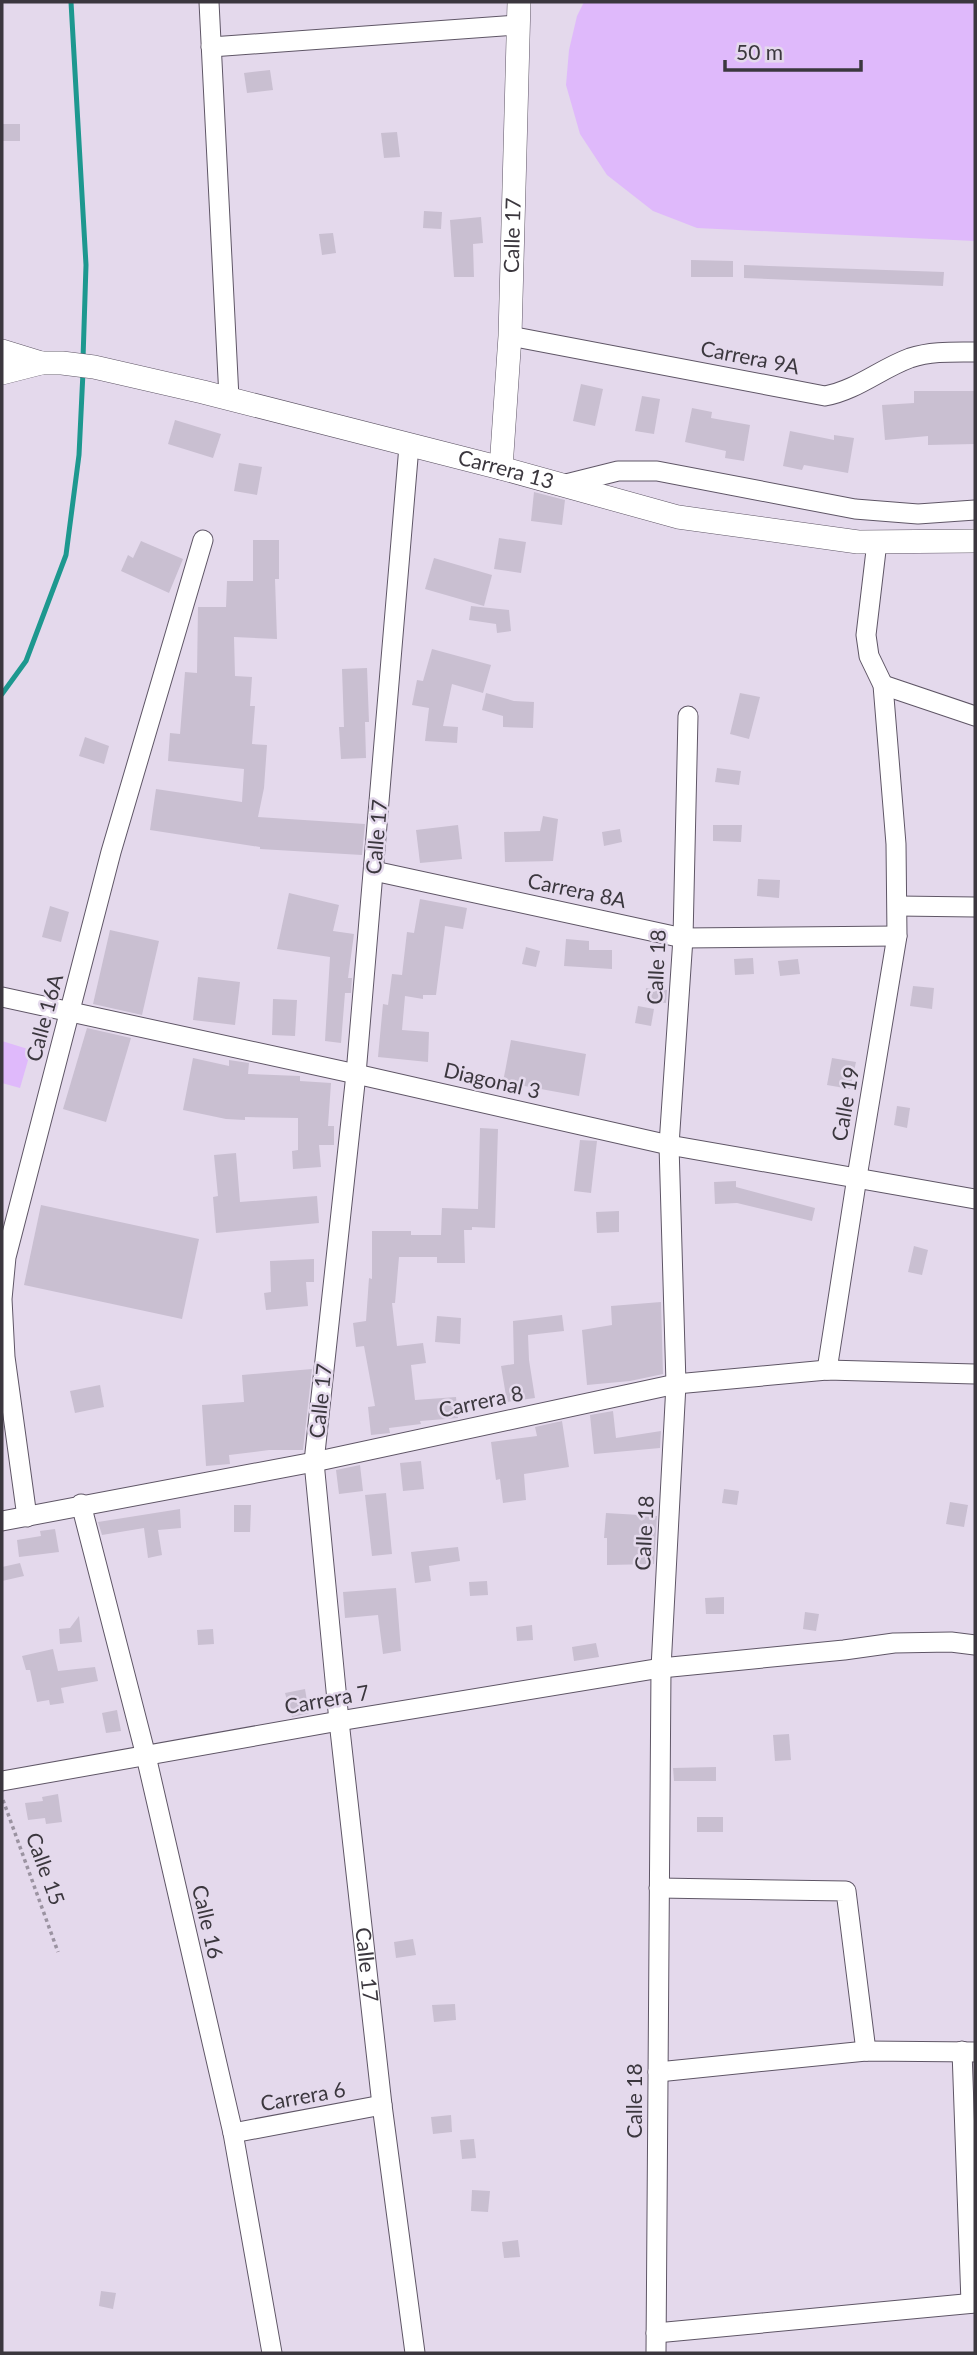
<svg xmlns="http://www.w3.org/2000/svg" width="977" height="2355" font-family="Lato,sans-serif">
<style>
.green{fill:#dfb9fb}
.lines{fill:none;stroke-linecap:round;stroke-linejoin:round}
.stream{stroke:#1d988f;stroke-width:5}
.building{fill:#c9bfd1}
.minor-casing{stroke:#5f5666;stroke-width:21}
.tertiary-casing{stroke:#5f5666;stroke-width:24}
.path{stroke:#9b93a1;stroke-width:3.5;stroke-dasharray:3.5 3.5;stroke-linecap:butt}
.minor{stroke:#fff;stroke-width:19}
.tertiary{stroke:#fff;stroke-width:23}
.labels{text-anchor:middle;stroke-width:5;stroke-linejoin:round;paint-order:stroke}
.street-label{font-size:21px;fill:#3b373e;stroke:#e4d9ec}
</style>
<rect width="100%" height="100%" fill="#e4d9ec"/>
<!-- green -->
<g class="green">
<path d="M584,2H975V241L697,228L653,211L607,175L580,134L566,85L569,50L577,16Z"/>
<path d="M2,1041L31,1050L20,1088L2,1083Z"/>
</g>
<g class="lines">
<!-- stream -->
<g class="stream">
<path d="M71,2L86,265L83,359"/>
<path d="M2,694L26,661L66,555L79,455L83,372"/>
</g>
</g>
<!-- building -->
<g class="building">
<path d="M270,70L273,90L247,93L244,73Z"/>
<rect x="2" y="124" width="18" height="17"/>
<path d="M397,132L400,157L384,158L381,133Z"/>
<path d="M424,211L442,212L441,229L423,228Z"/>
<path d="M481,217L483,243L473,244L474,277H454L450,220Z"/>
<path d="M333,233L336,253L322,255L319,234Z"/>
<path d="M691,260L733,261V277H691Z"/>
<path d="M744,265L944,272L943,286L744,278Z"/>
<path d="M581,384L603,389L595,426L573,421Z"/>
<path d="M914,391H975V444L928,445V436L885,440L882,405L914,403Z"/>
<path d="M642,396L660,399L654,434L635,431Z"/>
<path d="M692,408L712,412L711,418L750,425L744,461L725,458L726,451L685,442Z"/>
<path d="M175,420L221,434L213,458L168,444Z"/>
<path d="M790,431L834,440V435L854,438L848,473L804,465L802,470L783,466Z"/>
<path d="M239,463L262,467L257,495L234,491Z"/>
<path d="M534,492L565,500L562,525L531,521Z"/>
<path d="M499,538L526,542L521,573L494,569Z"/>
<path d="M253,540H279V579H275L277,639L234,637L235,676L252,677L250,706H255L252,744L267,745L264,788L258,817L365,824L362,855L260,849V847L150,830L156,789L242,802L244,769L168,761L170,733L180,734L185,672L197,673L198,607H226L227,581H253Z"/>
<path d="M141,541L183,559L169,593L121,571L128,555L133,558Z"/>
<path d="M434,558L492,575L484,606L425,589Z"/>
<path d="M471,606L509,610L511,631L497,633L496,624L469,620Z"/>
<path d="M432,649L491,665L483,693L452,684L443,726L458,727L457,743L425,741L429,708L412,705L417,680L423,681Z"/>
<path d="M367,668L369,722H365L366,758L341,759L339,727H344L342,669Z"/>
<path d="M486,693L514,701L534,702L533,728L503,727V716L482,710Z"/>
<path d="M740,693L760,697L749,739L730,734Z"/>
<path d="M85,737L109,746L104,764L79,756Z"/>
<path d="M717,768L741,771L739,785L715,782Z"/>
<path d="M543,816L558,819L553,861L505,862L504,832L540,831Z"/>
<path d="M458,825L462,859L420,863L416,830Z"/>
<path d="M713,825H742L741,842L713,841Z"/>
<path d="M620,829L622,842L604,846L602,832Z"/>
<path d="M758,879L780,880L779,898L757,896Z"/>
<path d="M289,893L339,905L333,931L354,934L348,978H352L351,993H345L341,1043L325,1041L330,957L277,949Z"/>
<path d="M420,899L467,908L463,929L445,926L436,995H423V999L405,996L402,1030L429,1032L428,1062L378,1057L383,1004L388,1005L392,974L402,975L407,932L414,933Z"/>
<path d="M50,906L69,912L61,942L42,937Z"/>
<path d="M110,930L159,941L142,1015L93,1004Z"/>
<path d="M566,939L589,941V950H612V969L564,966Z"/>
<path d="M526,947L540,951L536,967L522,964Z"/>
<path d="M753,958L754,974L735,975L734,959Z"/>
<path d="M798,959L800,974L780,976L778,961Z"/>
<path d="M198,977L240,982L235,1025L193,1020Z"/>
<path d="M913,986L934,988L932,1009L910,1006Z"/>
<path d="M646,988L667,990L666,1003L645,1001Z"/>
<path d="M273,999L297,1000L295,1036L272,1035Z"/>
<path d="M638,1006L654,1009L651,1026L635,1023Z"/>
<path d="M87,1028L131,1038L106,1122L63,1109Z"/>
<path d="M511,1040L586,1054L579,1096L503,1082Z"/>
<path d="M193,1058L229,1066V1060L249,1063L248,1074L300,1076V1081L331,1083L328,1126H334V1145H319L321,1167L293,1169L292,1151L298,1150V1118L245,1117V1120L226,1119L183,1110Z"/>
<path d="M832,1058L856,1062L850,1089L827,1085Z"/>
<path d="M897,1106L910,1108L907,1128L894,1125Z"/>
<path d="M480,1128L498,1129L495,1228L472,1227V1230H464L465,1263H437V1257H399L395,1303H392L397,1346L423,1343L426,1363L411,1365L415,1400L456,1397L458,1418L420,1421L421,1424L389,1428L390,1433L371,1435L368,1407L375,1406L364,1346L356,1347L353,1323L366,1321L369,1278L372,1279V1231H411V1235H441L442,1208L478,1209Z"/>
<path d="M580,1140L597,1141L591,1193L574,1191Z"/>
<path d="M236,1153L240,1202L317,1196L319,1223L216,1233L213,1197L218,1196L214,1155Z"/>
<path d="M736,1181V1187L815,1208L812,1221L737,1203L715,1204L714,1182Z"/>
<path d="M41,1205L199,1239L182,1319L24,1285Z"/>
<path d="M619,1211V1232L597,1233L596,1212Z"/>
<path d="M914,1246L928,1250L922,1275L908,1272Z"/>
<path d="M314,1259V1282H306L308,1306L266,1310L264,1293L271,1292L270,1261Z"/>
<path d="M661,1302L663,1374L630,1381L587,1385L582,1330L612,1325L611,1306Z"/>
<path d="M562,1315L564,1331L528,1335L529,1360L535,1398L507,1402L501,1366L514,1364L513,1321Z"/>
<path d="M437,1316L461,1318L460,1344L435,1342Z"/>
<path d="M312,1369L303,1450H269L229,1455L230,1464L206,1466L202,1405L244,1402L242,1375Z"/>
<path d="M100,1385L104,1407L75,1413L70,1391Z"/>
<path d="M613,1411L616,1438L661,1431L660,1448L594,1454L590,1415Z"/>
<path d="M562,1421L569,1467L524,1474L526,1500L503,1503L500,1479L496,1480L491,1442L537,1436L535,1427Z"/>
<path d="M421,1461L424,1489L403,1491L400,1463Z"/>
<path d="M360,1465L363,1491L339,1494L336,1470Z"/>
<path d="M724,1489L739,1491L737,1505L722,1503Z"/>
<path d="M386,1493L392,1554L372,1556L365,1495Z"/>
<path d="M950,1502L968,1505L964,1527L946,1524Z"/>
<path d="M234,1505H251L250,1532H234Z"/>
<path d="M180,1509L181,1528L158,1530L162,1555L148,1558L144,1528L102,1535L98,1522Z"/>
<path d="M606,1513L657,1516L654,1564L607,1565V1538H604Z"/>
<path d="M55,1529L59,1552L19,1557L17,1540L41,1536L40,1531Z"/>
<path d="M458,1547L460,1561L429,1566L431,1581L415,1583L411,1552Z"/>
<path d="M20,1563L24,1576L2,1581V1567Z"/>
<path d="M487,1581L488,1595L470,1596L469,1582Z"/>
<path d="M396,1588L401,1651L383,1654L378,1615L345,1618L343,1592Z"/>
<path d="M724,1597V1614H706L705,1598Z"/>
<path d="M805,1612L819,1614L816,1631L803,1629Z"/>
<path d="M79,1616L82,1642L60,1644L59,1629L70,1628Z"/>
<path d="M532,1625L533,1640L517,1641L516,1627Z"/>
<path d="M213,1629L214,1644L198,1645L197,1630Z"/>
<path d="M596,1643L599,1657L574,1661L572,1647Z"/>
<path d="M53,1649L58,1671L95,1667L98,1681L61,1688L64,1703L50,1705L49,1700L37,1702L30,1670H26L22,1656Z"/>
<path d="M305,1689L309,1713L292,1717L285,1693Z"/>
<path d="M117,1710L121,1731L106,1733L102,1713Z"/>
<path d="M789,1734L791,1760L775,1761L773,1735Z"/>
<path d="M716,1767V1781H674L673,1768Z"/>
<path d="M58,1794L62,1822L46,1824L45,1818L28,1820L25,1803L43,1801L42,1797Z"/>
<rect x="697" y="1817" width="26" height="15"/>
<path d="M413,1939L416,1955L396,1958L394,1942Z"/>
<path d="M455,2004L456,2020L434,2022L432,2005Z"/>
<path d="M451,2115L452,2132L433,2134L431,2117Z"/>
<path d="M474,2139L476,2158L462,2159L460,2140Z"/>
<path d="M472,2190L490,2191L488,2212L471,2211Z"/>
<path d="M518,2240L520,2257L504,2258L502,2242Z"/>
<path d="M101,2291L116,2293L113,2309L99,2306Z"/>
</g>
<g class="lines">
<!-- minor casing -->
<g class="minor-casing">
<g id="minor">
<path d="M209,2L229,398"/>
<path d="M211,47L517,25"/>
<path d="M510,336L825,396C857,390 880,369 910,358C931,351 953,352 975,352"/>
<path id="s1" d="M409,446L356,1074L314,1462L339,1721L382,2105L415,2353"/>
<path d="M562,485L618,471H657L855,509L918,514L975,510"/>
<path d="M883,685L975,716"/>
<path d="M374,871L683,938L897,936"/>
<path d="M898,906L975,907"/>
<path d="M2,997L356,1074L669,1145L975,1199"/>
<path d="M827,1370L857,1177L897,936L896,844L883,685L869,656L866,635L877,542"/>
<path d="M81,1504L146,1756L233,2133L272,2353"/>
<path d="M27,1517L5,1357L2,1299L6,1257L111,852L203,540"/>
<path d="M2,1521L314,1462L676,1384L827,1370L975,1374"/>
<path d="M2,1781L339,1721L661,1668L844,1650L894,1643L951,1642L975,1645"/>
<path d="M659,1888L846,1891L866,2051"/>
<path d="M962,2051L971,2303"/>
<path d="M658,2072L866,2051L975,2052"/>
<path d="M233,2133L382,2105"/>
<path d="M656,2333L975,2303"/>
<path d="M656,2353L661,1668L676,1384L669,1145L683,938L688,716"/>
</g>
</g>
<!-- tertiary casing -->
<g class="tertiary-casing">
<g id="tertiary">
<path d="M2,351L41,363"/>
<path id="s2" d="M2,373L41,363H62L94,367L203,392L501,468L678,517L858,542L975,541"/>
<path id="s3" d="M501,468L510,336L519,2"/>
</g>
</g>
<!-- path -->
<path class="path" d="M3,1800L58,1952"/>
<!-- minor -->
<use href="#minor" class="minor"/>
<!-- tertiary -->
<use href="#tertiary" class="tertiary"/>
</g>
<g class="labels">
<!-- street labels -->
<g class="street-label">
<text dy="7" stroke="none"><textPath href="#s3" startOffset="233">Calle 17</textPath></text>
<text transform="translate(750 358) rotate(11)" y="7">Carrera 9A</text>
<text dy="7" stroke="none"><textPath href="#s2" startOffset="518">Carrera 13</textPath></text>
<text transform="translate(377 837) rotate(-85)" y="7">Calle 17</text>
<text transform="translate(577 891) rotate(12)" y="7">Carrera 8A</text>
<text transform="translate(657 967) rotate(-87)" y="7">Calle 18</text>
<text transform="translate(45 1018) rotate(-75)" y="7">Calle 16A</text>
<text transform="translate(492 1081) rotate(13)" y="7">Diagonal 3</text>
<text transform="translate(846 1104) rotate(-80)" y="7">Calle 19</text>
<text transform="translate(321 1401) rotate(-84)" y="7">Calle 17</text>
<text transform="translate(481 1402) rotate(-12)" y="7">Carrera 8</text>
<text transform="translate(645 1533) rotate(-87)" y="7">Calle 18</text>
<text transform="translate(327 1700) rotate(-10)" y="7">Carrera 7</text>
<text transform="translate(45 1869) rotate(70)" y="7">Calle 15</text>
<text transform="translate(207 1922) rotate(77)" y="7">Calle 16</text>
<text dy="7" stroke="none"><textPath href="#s1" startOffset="1526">Calle 17</textPath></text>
<text transform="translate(303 2097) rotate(-10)" y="7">Carrera 6</text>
<text transform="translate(635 2101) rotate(-90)" y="7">Calle 18</text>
</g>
</g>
<!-- border -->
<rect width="977" height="2355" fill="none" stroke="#3b373e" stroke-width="7"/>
<!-- scale -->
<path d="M725 60v10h136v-10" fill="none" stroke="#3b373e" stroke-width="3.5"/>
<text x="736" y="60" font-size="21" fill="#3b373e" stroke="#e4d9ec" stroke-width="5" paint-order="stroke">50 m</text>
</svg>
